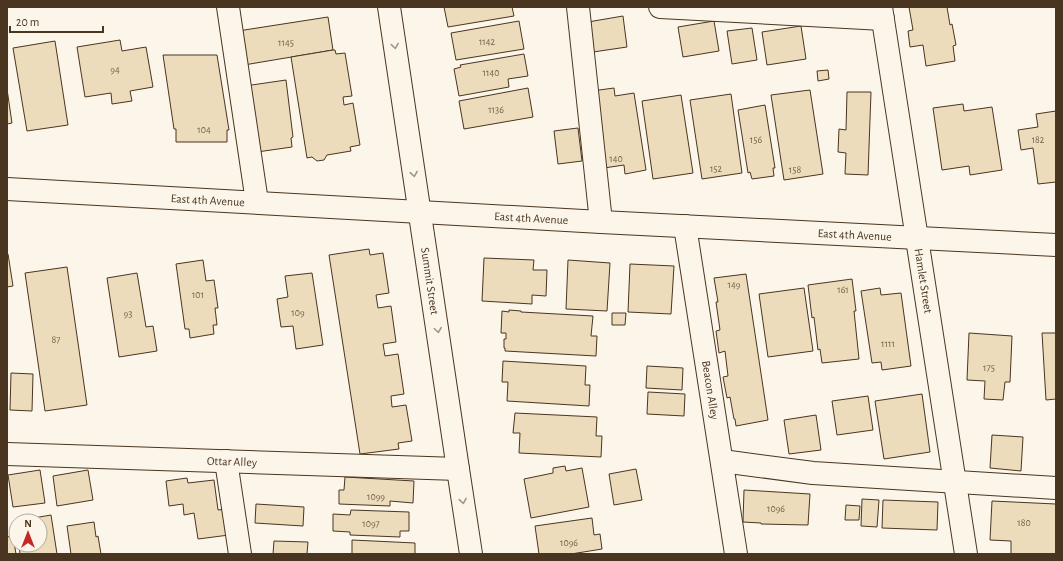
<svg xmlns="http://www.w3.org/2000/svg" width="1063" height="561" font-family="'Alegreya Sans',sans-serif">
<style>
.building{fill:#ecdcbc;stroke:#4a3520}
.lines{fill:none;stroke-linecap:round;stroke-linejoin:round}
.minor-casing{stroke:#4a3520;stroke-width:24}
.major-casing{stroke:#4a3520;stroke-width:24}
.minor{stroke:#fbf6e9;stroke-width:22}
.major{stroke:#fbf6e9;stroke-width:22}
.oneway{stroke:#a29684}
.labels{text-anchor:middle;stroke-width:3;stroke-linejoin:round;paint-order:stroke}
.number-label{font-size:10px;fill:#725f47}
.street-label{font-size:12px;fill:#4a3520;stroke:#fbf6e9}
</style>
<rect width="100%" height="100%" fill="#fbf6e9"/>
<!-- building -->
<g class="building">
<path d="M444,7H512L514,16L448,27Z"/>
<path d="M909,7H947L950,25L952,24L956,45L953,46L955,61L926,66L923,45L910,47L908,31L913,30Z"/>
<path d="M623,16L627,47L593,52L588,22Z"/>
<path d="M328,17L333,50L244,65L238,31Z"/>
<path d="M519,21L524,49L456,60L451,33Z"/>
<path d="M714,21L719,51L683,57L678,27Z"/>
<path d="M801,26L806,59L767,65L762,32Z"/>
<path d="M752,28L757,60L732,64L727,31Z"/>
<path d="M120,40L122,51L146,47L153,87L130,91L132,101L112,104L111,93L85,97L77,47Z"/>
<path d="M55,41L68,125L27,131L13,48Z"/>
<path d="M333,50H335L336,54L345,53L352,96L343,97L344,105L353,103L360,145L350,147L351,151L327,155L324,160L317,161L312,157L307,158L291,57Z"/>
<path d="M524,54L528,76L508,79L509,87L459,96L454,69L461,67L460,65Z"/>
<path d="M163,55H217L229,130H227V142H176V129H174Z"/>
<path d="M828,70L829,79L818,81L817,71Z"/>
<path d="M286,80L293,137L291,138L292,147L257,152L245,86Z"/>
<path d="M528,88L533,117L464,129L459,101Z"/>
<path d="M614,88L615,96L634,93L646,170L625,174L624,165L604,168L592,91Z"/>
<path d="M7,89L12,123L7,124Z"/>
<path d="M810,90L823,174L784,180L771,95Z"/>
<path d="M847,92H871L868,175L845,174L846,153L838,152L839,129L846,130Z"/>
<path d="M731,94L742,173L702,179L690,100Z"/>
<path d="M681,95L693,173L653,179L642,101Z"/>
<path d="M963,104L964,111L992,107L1002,170L970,175L969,166L942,170L933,108Z"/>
<path d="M765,105L775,168H773L774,176L752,179L750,172L748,173L738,110Z"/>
<path d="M1056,111V182L1038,184L1033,148L1021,150L1018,130L1038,127L1036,114Z"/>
<path d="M578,128L582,161L558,164L554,131Z"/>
<path d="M369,249L370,255L383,253L389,293L376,295L378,308L391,306L396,342L383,344L385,356L398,354L404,394L391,396L392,407L406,405L412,441L398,443L399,449L360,454L329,255Z"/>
<path d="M7,254H8L13,286L7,287Z"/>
<path d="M484,258L534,260L533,270H547L546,296L532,295V304L482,301Z"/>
<path d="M203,260L206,281L214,280L218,308H215L217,325H213L214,334L190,338L189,329H185L176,264Z"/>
<path d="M568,260L610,263L607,311L566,309Z"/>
<path d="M630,264L674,266L671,314L628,312Z"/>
<path d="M67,267L87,405L45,411L25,273Z"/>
<path d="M137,273L146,327L153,326L157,351L119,357L107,278Z"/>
<path d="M312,273L323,345L296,349L293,326L281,327L277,299L288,297L285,276Z"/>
<path d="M746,274L768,420L736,426L735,419H734L730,397L727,398L723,377L728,376L725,351L719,353L716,331L720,330L716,302H718L714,278Z"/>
<path d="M852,279L856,311H854L859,359L822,363L820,349L818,350L814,317L812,318L808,285Z"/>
<path d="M804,288L813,351L768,357L759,294Z"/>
<path d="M880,288L881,295L901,293L911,366L882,370L881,362L872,363L861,291Z"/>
<path d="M509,310L521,311V312L593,316L591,336H597L596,356L505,351V348H504V339H506V333H501L502,311L509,312Z"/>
<path d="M612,313H626L625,325H612Z"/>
<path d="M969,333L1012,336L1010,382H1005L1003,400L984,399L985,381L967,380Z"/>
<path d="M1042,333H1056V399L1046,400Z"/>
<path d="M503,361L586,366L585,385H590L589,406L507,401L508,382H502Z"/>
<path d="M647,366L683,368L682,390L646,388Z"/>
<path d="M11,373L33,374L32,411L10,410Z"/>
<path d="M648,392L685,394L684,416L647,414Z"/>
<path d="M922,394L930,452L884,459L875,401Z"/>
<path d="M868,396L873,430L837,435L832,401Z"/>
<path d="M515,413L597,417L596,436H602L601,457L519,453L520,433H513Z"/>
<path d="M816,415L821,450L789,454L784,420Z"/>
<path d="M992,435L1023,437L1021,471L990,468Z"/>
<path d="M565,466L566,471L582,468L589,507L531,518L524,479L553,473V468Z"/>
<path d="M636,469L642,500L614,505L609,474Z"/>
<path d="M40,470L45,503L13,507L8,475Z"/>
<path d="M88,470L93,500L57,506L53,476Z"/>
<path d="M345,477L414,481L413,503L390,501V506L339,504V490H344Z"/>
<path d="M187,478L188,483L214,480L218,510L226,509L229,535L198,539L194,513L184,515L183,504L169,506L166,481Z"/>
<path d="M744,490L810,494L808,525L761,524V523L743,522Z"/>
<path d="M862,499L879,500L877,527L861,526Z"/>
<path d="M883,500L938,502L937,530L882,528Z"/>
<path d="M992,501L1056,504V554H1011V541L990,540Z"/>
<path d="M256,504L304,507L303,526L255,523Z"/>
<path d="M846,505L860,506L859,520H845Z"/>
<path d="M351,510L409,512V531H400V537L350,535V532L333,531V514L350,515Z"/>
<path d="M51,515L57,554H20L19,545H40V521H16Z"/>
<path d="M592,518L594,535L600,534L602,549L571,554H539L535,526Z"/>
<path d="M94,522L96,537L98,536L101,554H71L67,526Z"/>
<path d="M13,536L16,554H7V537Z"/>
<path d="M352,540L415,543V554H352Z"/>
<path d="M274,541L308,542L307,554H273Z"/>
</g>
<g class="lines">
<!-- minor casing -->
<g class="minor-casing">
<g id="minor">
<path d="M228,7L257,202"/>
<path d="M578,7L601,222"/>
<path d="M660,7L883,19"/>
<path id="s1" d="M881,7L966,554"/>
<path id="s2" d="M7,189L601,222L1056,245"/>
<path id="s3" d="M685,226L736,554"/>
<path id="s4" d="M7,454L458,469"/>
<path d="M226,461L240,554"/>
<path d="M722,461L813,473L1056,488"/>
</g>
</g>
<!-- major casing -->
<g class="major-casing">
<g id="major">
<path id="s5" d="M389,7L458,469L471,554"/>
</g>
</g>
<!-- minor -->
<use href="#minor" class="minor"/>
<!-- major -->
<use href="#major" class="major"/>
</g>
<!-- one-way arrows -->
<defs><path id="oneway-chevron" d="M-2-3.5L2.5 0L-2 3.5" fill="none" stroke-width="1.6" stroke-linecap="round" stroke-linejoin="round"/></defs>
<g class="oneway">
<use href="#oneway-chevron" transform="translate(395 46) rotate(81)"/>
<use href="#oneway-chevron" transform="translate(414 174) rotate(81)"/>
<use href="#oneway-chevron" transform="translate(438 330) rotate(82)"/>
<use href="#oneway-chevron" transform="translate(463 501) rotate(81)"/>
</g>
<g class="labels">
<!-- number labels -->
<g class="number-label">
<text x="487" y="45">1142</text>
<text x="286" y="46">1145</text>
<text x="115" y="73">94</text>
<text x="491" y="76">1140</text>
<text x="496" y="113">1136</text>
<text x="204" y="133">104</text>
<text x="756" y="143">156</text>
<text x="1038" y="143">182</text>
<text x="616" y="162">140</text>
<text x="716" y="172">152</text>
<text x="795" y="173">158</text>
<text x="734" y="288">149</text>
<text x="843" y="293">161</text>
<text x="198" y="298">101</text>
<text x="298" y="316">109</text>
<text x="128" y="317">93</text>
<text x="56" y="343">87</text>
<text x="888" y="347">1111</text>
<text x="989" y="371">175</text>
<text x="376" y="500">1099</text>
<text x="776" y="512">1096</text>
<text x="1024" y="526">180</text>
<text x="371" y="527">1097</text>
<text x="569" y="546">1096</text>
</g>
<!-- street labels -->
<g class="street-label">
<text dy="4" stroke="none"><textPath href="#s2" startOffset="201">East 4th Avenue</textPath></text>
<text dy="4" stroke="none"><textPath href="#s2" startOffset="525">East 4th Avenue</textPath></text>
<text dy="4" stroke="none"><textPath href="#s2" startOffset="849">East 4th Avenue</textPath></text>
<text dy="4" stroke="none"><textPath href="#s5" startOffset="277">Summit Street</textPath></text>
<text dy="4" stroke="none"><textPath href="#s1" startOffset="277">Hamlet Street</textPath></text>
<text dy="4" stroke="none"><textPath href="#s3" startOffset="166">Beacon Alley</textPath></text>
<text dy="4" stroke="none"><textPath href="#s4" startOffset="225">Ottar Alley</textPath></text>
</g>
</g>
<!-- border -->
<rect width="1063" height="561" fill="none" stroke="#4a3520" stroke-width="16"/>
<!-- north arrow -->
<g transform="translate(28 533)"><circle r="19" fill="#fbf6e9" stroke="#b4a999"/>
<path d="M0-3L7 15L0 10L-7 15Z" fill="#c62828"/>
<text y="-6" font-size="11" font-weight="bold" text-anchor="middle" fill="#4a3520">N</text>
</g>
<!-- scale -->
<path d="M10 26v6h93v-6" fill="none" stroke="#4a3520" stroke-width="2"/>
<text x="16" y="26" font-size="12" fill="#4a3520" stroke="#fbf6e9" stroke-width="3" paint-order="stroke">20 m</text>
</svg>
